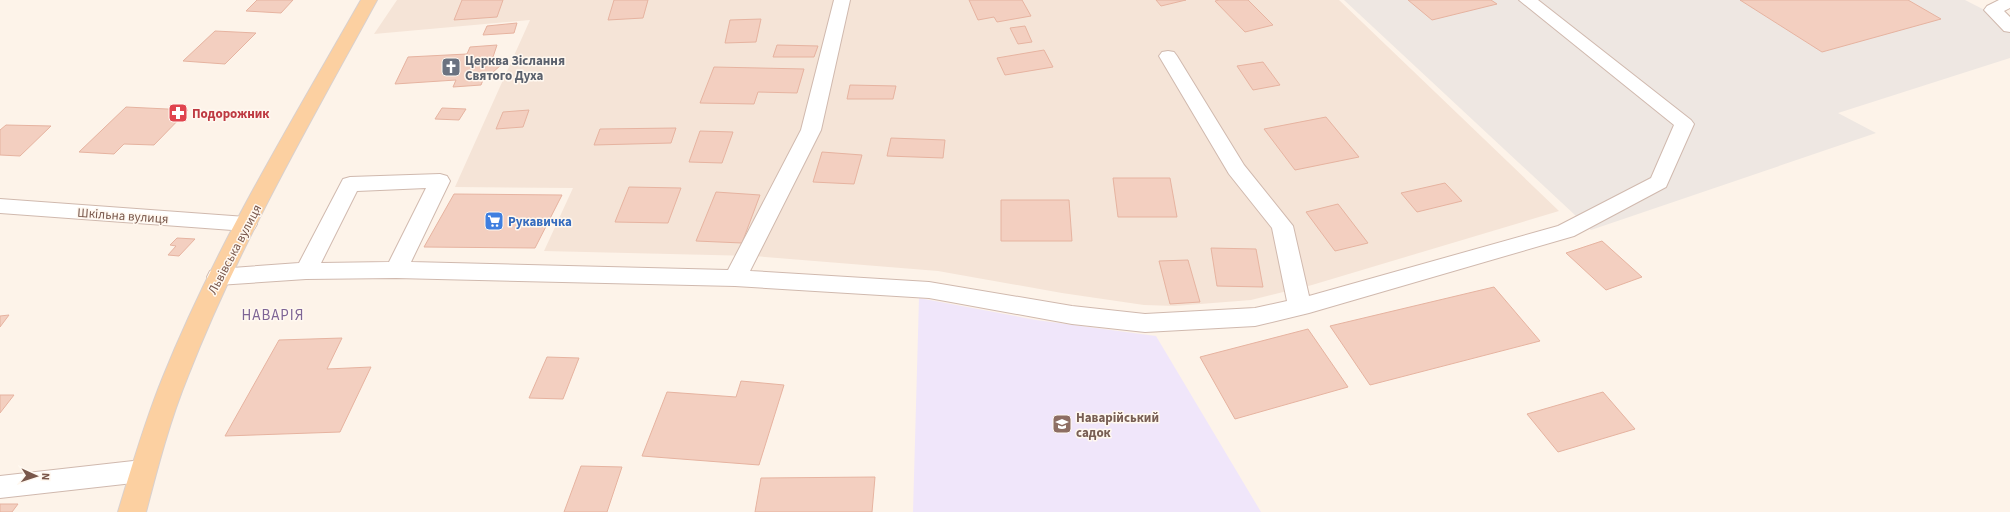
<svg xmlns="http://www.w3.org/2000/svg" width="2010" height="512" font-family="'Source Sans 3',sans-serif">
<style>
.residential{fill:#f5e4d7}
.industrial{fill:#eee7e2}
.education{fill:#f0e6fa}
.building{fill:#f3cfc0;stroke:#e6b3a0}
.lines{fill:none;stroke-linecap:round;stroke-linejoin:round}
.minor-casing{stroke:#d0b9ae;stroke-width:2}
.major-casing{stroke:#d9d0cd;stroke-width:2}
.minor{fill:#fff;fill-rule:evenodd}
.major{fill:#fcd0a1;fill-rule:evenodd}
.labels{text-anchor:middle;stroke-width:3;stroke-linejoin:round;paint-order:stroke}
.worship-label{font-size:13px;font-weight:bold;fill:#5b616d;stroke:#fff8f0;text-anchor:start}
.health-label{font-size:13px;font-weight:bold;fill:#be3a42;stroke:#fff8f0;text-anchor:start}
.street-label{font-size:13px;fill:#79574b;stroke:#fff8f0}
.shop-label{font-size:13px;font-weight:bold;fill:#366cbe;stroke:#fff8f0;text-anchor:start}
.education-label{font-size:13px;font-weight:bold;fill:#785e54;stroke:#fff8f0;text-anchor:start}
.quarter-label{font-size:15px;letter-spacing:1px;fill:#7e6495;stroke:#fff8f0}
</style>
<rect width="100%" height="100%" fill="#fdf3e9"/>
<!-- residential -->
<path class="residential" d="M397,0H1339L1559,211L1312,285L1251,300L1175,306L1144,305L1062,293L938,271L754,256L544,251L573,188L455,187L530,20L374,34Z"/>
<!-- industrial -->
<path class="industrial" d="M1344,0H1965L2010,23V58L1838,113L1876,133L1591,230Z"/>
<!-- education -->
<path class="education" d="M919,298L1036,320L1156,336L1261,512H913Z"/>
<!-- building -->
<g class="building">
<path d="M257,0H293L281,13L246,11Z"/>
<path d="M462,0H503L497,17L454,20Z"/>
<path d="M614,0H648L643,18L608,20Z"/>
<path d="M969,0H1022L1031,16L997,22L994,17L978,20Z"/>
<path d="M1156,0H1186L1161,6Z"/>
<path d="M1219,0H1248L1273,25L1245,32L1215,1Z"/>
<path d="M1408,0H1491L1497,4L1432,20Z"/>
<path d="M1740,0H1908L1941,19L1822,52Z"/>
<path d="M761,19L756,42L725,43L730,20Z"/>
<path d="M517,23L514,33L483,35L487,26Z"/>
<path d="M1025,26L1032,42L1018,44L1010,28Z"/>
<path d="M215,31L256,33L225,64L183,61Z"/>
<path d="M497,45L493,57L498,58L501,65L492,73L485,75L481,85L453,87L456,80L395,84L408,57L467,54L470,47Z"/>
<path d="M777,45L818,46L814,57H773Z"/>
<path d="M1044,50L1053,67L1005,75L997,58Z"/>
<path d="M1263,62L1280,85L1253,90L1237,66Z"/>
<path d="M714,67L804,69L797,93L758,92L754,104L700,103Z"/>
<path d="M850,85L896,86L893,99H847Z"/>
<path d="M126,107L188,110L154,145L124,144L114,154L79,152Z"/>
<path d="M442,108L466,109L459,120L435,119Z"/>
<path d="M529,110L523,127L496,129L503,112Z"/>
<path d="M1326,117L1359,157L1295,170L1264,129Z"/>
<path d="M6,125L51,126L20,156L0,155V130Z"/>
<path d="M676,128L671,143L594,145L600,129Z"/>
<path d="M700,131L733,132L722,163L689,162Z"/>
<path d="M891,138L945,140L943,158L887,156Z"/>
<path d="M822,152L862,155L854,184L813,182Z"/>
<path d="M1113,178H1170L1177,217H1118Z"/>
<path d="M1445,183L1462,201L1417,212L1401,193Z"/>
<path d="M629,187L681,188L668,223L615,222Z"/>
<path d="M716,192L760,195L742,243L696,241Z"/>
<path d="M454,194L562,195L535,248L424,247Z"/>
<path d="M1001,200H1069L1072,241H1001Z"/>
<path d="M1338,204L1368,243L1335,251L1306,212Z"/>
<path d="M177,238L195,239L179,256L168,255L176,246L170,245Z"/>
<path d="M1602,241L1642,277L1606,290L1566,253Z"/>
<path d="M1211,248L1256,249L1263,287L1217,286Z"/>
<path d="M1188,260L1200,302L1170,304L1159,261Z"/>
<path d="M1494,287L1540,341L1370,385L1330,326Z"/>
<path d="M9,315L0,327V316Z"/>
<path d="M1308,329L1348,387L1235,419L1200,357Z"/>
<path d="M342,338L327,369L371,367L340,432L225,436L279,340Z"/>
<path d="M547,357L579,358L563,399L529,398Z"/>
<path d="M741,381L784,385L759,465L642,456L667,392L736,397Z"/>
<path d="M1603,392L1635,429L1558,452L1527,414Z"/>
<path d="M0,395H14L0,413Z"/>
<path d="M581,466L622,467L607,512H564Z"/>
<path d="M875,477L872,512H755L761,478Z"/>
<path d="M0,504H18L12,512H0Z"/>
</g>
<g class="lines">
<!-- minor casing -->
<g class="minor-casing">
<g id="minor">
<path d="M834,0H850L821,130L750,271L929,282L1072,306L1145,314L1255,308L1287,301L1272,228L1229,174L1159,56L1162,52L1168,51L1174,52L1177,56L1244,165L1293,226L1309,296L1558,226L1651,178L1674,125L1519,0H1538L1691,120L1694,124L1666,187L1574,236L1309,313L1255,326L1145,332L1072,324L929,298L735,286L396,278L306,279L218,285L210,283L207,277L210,271L218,269L299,263L343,179L350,177L440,174L447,176L450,181L411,262L728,270L801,130ZM426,188L389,262L321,263L357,191Z"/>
<path d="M1999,0H2010V8L2004,11L2010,17V32L2004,31L1984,10L1987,6Z"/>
<path d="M0,199L246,217L254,219L257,224L254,229L246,231L0,213Z"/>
<path d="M142,460L151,463L155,471L151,479L142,482L0,498V476Z"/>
</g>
</g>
<!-- major casing -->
<g class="major-casing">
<path id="major" d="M361,0H377C310,123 239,245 188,376C170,420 158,466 146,512H118C132,466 145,421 163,377C216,245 291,123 361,0Z"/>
</g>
<!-- minor -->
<use href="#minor" class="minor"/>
<!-- major -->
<use href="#major" class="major"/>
</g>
<!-- icons -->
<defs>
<g id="church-square" transform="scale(1)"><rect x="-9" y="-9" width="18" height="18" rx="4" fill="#6b7280" stroke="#fff8f0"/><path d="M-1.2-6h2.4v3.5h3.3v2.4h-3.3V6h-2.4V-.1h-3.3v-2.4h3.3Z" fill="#fff"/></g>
<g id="pharmacy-square" transform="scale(1)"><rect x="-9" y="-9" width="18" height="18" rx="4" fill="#e0444e" stroke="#fff8f0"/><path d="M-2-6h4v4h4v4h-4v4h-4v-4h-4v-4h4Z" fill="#fff"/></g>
<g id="supermarket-square" transform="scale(1)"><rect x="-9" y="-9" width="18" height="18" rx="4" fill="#3f7fe0" stroke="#fff8f0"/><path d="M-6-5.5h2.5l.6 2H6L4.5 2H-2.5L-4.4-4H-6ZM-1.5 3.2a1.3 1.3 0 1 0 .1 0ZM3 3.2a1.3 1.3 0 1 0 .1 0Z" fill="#fff"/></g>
<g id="school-square" transform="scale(1)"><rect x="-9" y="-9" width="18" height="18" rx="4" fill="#8d6e63" stroke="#fff8f0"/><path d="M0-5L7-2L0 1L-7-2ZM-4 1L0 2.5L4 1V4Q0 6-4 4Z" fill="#fff"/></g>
</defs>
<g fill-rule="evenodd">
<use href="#church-square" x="451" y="67"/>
<use href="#pharmacy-square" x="178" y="113"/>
<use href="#supermarket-square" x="494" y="221"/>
<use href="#school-square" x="1062" y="424"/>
</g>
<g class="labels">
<!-- worship labels -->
<g class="worship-label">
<text x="465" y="65">Церква Зіслання<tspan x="465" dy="15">Святого Духа</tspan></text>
</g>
<!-- health labels -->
<g class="health-label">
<text x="192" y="118">Подорожник</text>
</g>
<!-- street labels -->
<g class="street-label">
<text transform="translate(123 215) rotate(4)" y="5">Шкільна вулиця</text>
<text transform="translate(234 249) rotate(-62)" y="5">Львівська вулиця</text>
</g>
<!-- shop labels -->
<g class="shop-label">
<text x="508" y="226">Рукавичка</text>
</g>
<!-- education labels -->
<g class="education-label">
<text x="1076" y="422">Наварійський<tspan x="1076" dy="15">садок</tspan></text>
</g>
<!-- quarter labels -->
<g class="quarter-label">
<text x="273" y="320">НАВАРІЯ</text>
</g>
</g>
<!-- north arrow -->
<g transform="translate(36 476) rotate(93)" stroke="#fff8f0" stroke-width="3" paint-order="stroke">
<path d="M0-3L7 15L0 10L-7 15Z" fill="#79574b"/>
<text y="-6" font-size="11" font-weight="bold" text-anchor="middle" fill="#79574b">N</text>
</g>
</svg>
